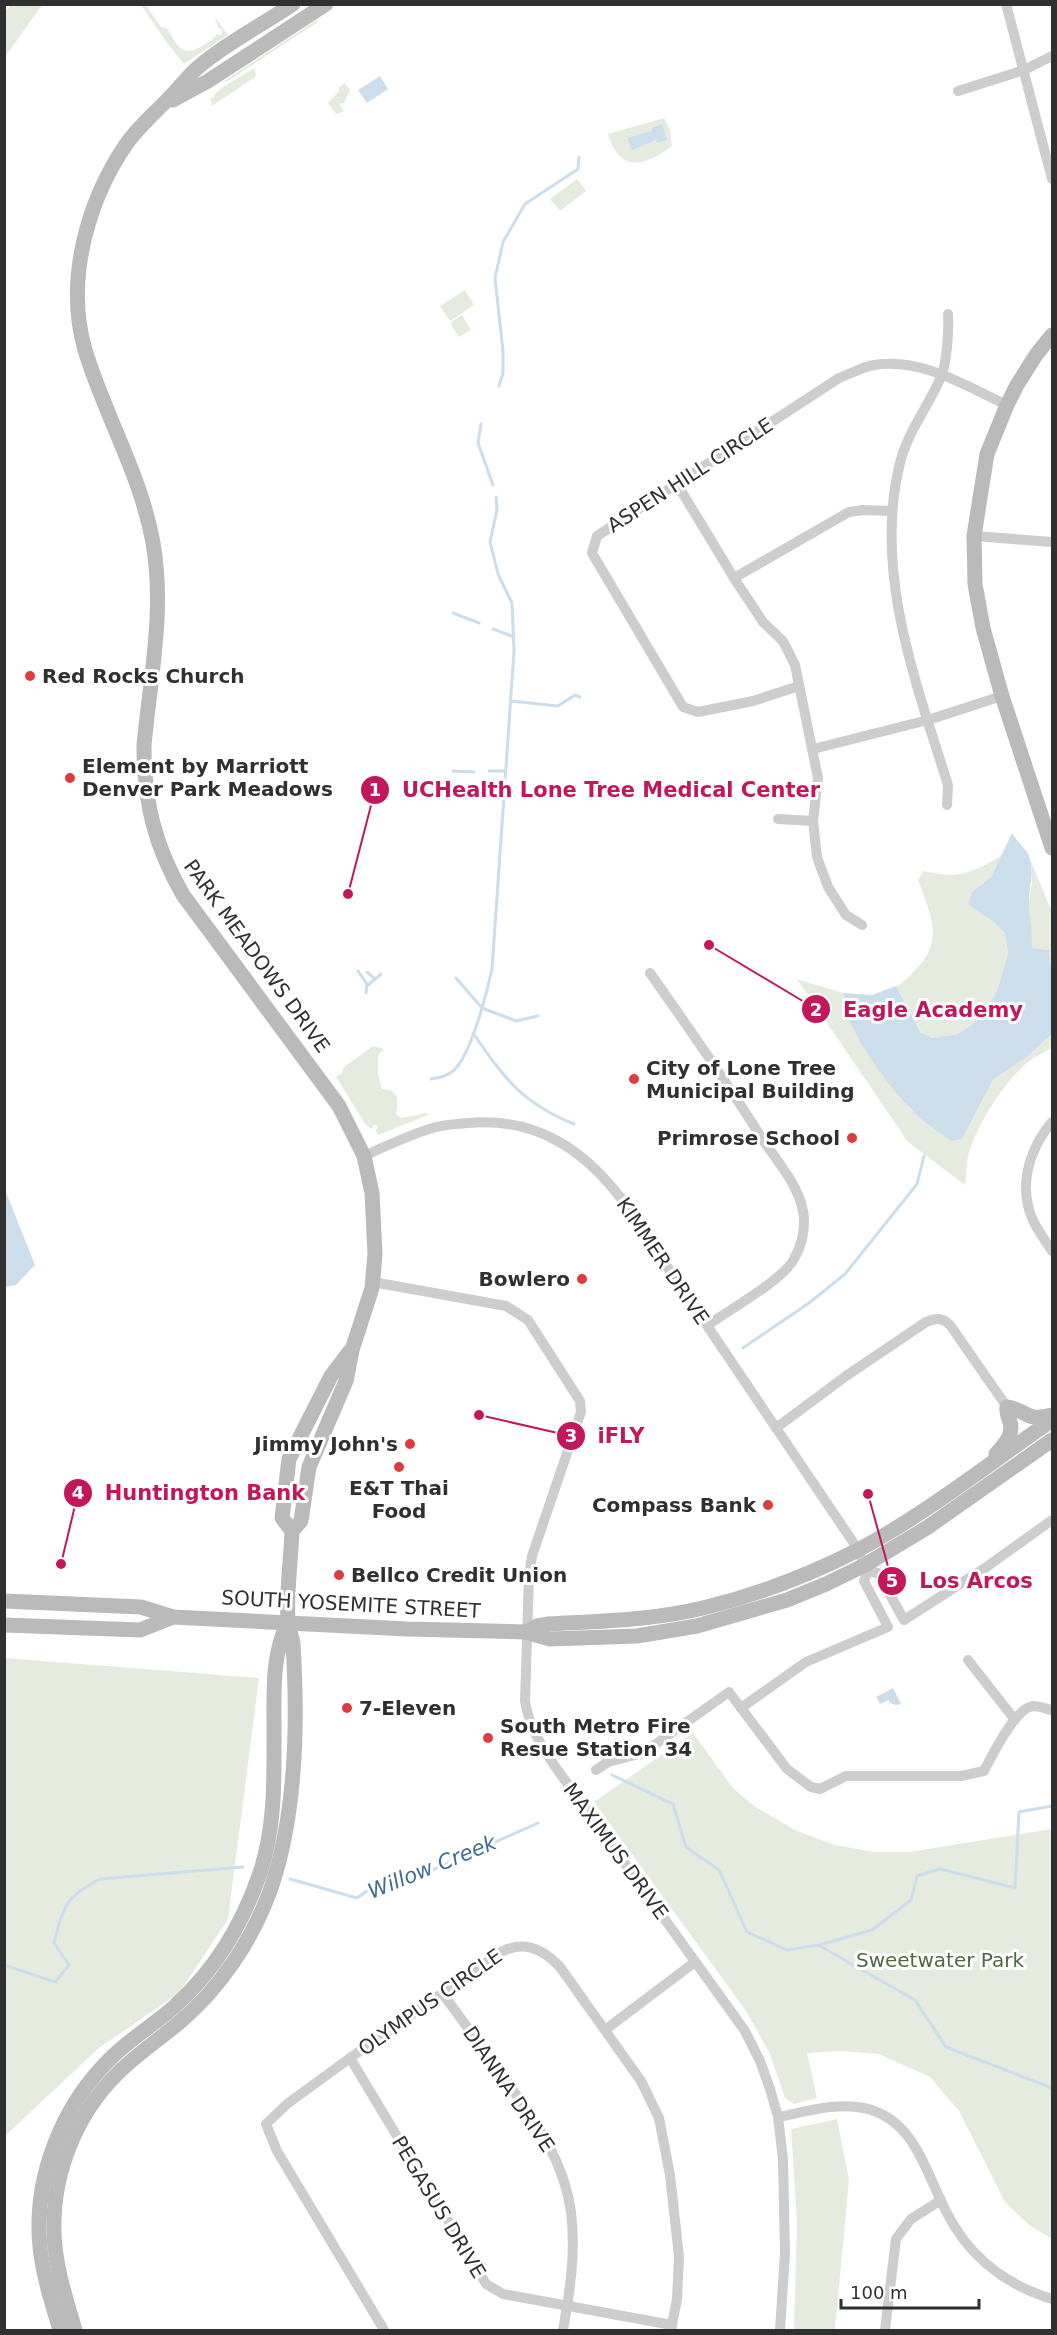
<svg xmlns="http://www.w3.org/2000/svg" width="1057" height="2335" font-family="'DejaVu Sans',sans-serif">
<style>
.green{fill:#e5ecdf}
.water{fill:#ccddeb}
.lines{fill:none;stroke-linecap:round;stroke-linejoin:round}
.stream{stroke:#ccddeb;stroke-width:3}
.street{stroke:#cdcdcd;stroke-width:10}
.secondary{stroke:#bababa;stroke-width:15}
.tram{stroke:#858585;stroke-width:1.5}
.poi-dot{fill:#dd3b3e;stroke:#fff;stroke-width:2}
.labels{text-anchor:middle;stroke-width:6;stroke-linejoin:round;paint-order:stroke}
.street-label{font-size:20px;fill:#303030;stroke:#fff}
.poi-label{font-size:20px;font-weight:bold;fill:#303030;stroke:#fff;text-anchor:start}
.park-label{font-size:20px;fill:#506a3f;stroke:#fff}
.water-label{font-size:21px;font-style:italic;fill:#416c8f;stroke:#fff}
.leader{fill:none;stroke:#c2185b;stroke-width:2}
.callout-dot{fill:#c2185b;stroke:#fff;stroke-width:2}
.mark-label{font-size:18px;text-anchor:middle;font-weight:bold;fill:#fff}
.callout-label{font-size:21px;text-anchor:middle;font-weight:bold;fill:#c2185b;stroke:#fff;stroke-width:6;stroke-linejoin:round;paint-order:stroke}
</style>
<rect width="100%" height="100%" fill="#fff"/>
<!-- green -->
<g class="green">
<path d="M11,4L42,5L5,57V12Z"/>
<path d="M141,5H146L161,27L167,28C177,44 181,59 202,46C208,42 213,40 217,34L221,35L222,30L218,28L215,17L228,35L184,64L167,43Z"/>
<path d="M317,20L318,22L228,81L221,83Z"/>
<path d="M254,68L256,74L255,77L212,106L210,98H213C217,87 243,76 254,68Z"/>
<path d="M345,83L350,90L344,103L339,104L344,111L336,114L328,103L339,91V87Z"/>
<path d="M664,118L670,130L672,146C645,167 619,173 608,134Z"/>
<path d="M577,179L586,191L560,211L550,199Z"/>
<path d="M465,290L474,305L450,321L440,306Z"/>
<path d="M462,315L471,330L459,337L450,323Z"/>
<path d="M1028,854L1052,912V975L1049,950L1032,948L1029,903L1032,883Z"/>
<path d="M1001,856L991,877L972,892L1005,933L1008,953L997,991L981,1018L958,1034L934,1038L922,1034L896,986C903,983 909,977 914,971C945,943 931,914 918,880L923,871C960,879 969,874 1001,856Z"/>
<path d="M797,979L843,993L848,1016L869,1053L911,1110L931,1127L962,1139L993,1080L1028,1056L1052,1034V1048C1046,1052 1038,1055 1032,1059C1006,1078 975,1127 968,1157C966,1166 966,1176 965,1185L908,1142Z"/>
<path d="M373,1046L384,1049L378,1055V1074L382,1089C399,1089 399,1101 396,1114L401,1118L427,1113L428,1115L378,1135L376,1131L378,1126L374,1125L372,1129L366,1125L336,1077L342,1073L344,1067Z"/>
<path d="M5,1658L259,1678L228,1919L179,1993L99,2048L5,2136Z"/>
<path d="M693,1733L733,1788L754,1806L795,1830L835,1845L875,1852H909L1052,1829V2239L1029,2225L1005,2202L959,2111L930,2077L879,2054L841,2051L807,2053L817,2098L794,2104L785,2098L770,2054L746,2011L594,1802Z"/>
<path d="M837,2119L849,2180L835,2330H794L797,2222L791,2129Z"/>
</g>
<!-- water -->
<g class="water">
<path d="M380,76L388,89L367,103L358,90Z"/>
<path d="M662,124L667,140L657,143L656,140L632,150L627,138L652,131V128Z"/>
<path d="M1012,833C1016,841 1026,848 1029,856C1034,873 1029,888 1029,904C1030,919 1032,933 1032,948L1049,950L1052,975V1034L1028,1056L993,1080L962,1139L951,1141C938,1131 922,1122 911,1109C890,1088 858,1044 848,1016C846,1008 845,1000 843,993L872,995L896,986L921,1033L933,1038L958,1034L981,1018L997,991L1008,953L1005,933L994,922L968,904L972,892L991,877Z"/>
<path d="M4,1187L35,1265L16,1285L5,1287Z"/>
<path d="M893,1688L901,1704L896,1705L889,1703V1700L880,1704L876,1697Z"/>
</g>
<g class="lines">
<!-- stream -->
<g class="stream">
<path d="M499,386L503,373V351L495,278L503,242L525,204L578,169L579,157"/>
<path d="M481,424L478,443L493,485"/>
<path d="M453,613L479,623"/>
<path d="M493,629L514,637"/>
<path d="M511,701L558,706L575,695L580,697"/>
<path d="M453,771L474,772"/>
<path d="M489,771H505"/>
<path d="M358,971L367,984L366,993"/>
<path d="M367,972L374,978"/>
<path d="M456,978L482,1008L516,1021L538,1016"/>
<path d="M368,985L381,974"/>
<path d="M473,1033C504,1078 522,1103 574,1124"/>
<path d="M431,1079C439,1078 447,1076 453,1071C471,1056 487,992 492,969L514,651L512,603L498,574L490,542L497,510L496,497"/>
<path d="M743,1348L809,1303L845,1274L917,1184L924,1156"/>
<path d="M612,1775L673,1804L686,1847L719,1870L747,1932L787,1950L819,1945L872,1930L911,1900L917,1876L940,1869L1015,1888L1019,1812L1052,1806"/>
<path d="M290,1879L357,1898L374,1886L423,1874L538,1823"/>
<path d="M820,1946L915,2000L946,2047L1052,2088"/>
<path d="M4,1965L55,1982L69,1965L54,1943C64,1906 64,1898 100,1879L243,1867"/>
</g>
<!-- street -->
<g class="street">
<path d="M1006,4L1052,179"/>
<path d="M958,91L1024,70L1052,56"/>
<path d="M677,484L734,578L763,622L783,641L795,665L818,778L813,821L817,857L828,887L846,915L862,925"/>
<path d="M974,536L1052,542"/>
<path d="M734,578L849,512L863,510L892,511"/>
<path d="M799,686L753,701L698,712L683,707L592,553L597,536L839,378C850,374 862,367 874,365C921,357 966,386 1007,405"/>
<path d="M813,749L928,720L1002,696"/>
<path d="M947,805L948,785C916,683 873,571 900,463C908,431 928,407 941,377C947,362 949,330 948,314"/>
<path d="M778,819L813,821"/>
<path d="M650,973C689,1028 727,1083 763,1140C778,1162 798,1185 803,1211C806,1227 802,1245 794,1259C783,1280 729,1310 708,1325"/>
<path d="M1052,1122C1033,1144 1021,1176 1028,1205C1031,1222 1043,1237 1052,1251"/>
<path d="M364,1156C388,1145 411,1134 436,1127C447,1124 458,1124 468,1123C536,1117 584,1149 623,1201L853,1542L865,1565"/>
<path d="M373,1282L506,1306L528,1320L580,1401L581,1412L532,1556L529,1575L525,1701C529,1726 540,1744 554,1765L745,2031L760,2061L770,2089L778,2117L783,2159L785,2253L780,2330"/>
<path d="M776,1428L846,1376L926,1322C935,1318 942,1317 950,1325L1007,1407"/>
<path d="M968,1660L1015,1720"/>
<path d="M741,1708L806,1662L888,1627L864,1581L868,1571L878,1573L904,1620L985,1568L1052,1520"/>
<path d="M596,1770L608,1762L643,1753L729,1692L787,1769L811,1787L820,1789L846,1776H961L984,1771C992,1756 1015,1708 1033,1706C1039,1706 1047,1709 1052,1710"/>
<path d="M443,1994C463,2021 482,2048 502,2075C533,2118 564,2159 571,2212C576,2252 570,2291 563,2330"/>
<path d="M605,2030L695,1962"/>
<path d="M350,2058L486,2284L503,2294L672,2325"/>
<path d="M778,2117C805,2112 836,2102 864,2108C921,2120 927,2185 955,2227C977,2263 1012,2287 1052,2299"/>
<path d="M384,2330L277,2151L266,2124L287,2104L350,2058L501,1952C524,1940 543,1949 560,1967L641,2081L659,2118L670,2175L679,2257L677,2299L671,2330"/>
<path d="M885,2330L896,2239L911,2219L941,2200"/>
</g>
<!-- secondary -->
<g class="secondary">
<path d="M173,100L208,81L326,4"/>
<path d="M1052,335L1036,355L1017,385L1007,405L987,454L974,536L975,584L983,628L1002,696L1052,848"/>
<path d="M996,1454C1004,1445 1014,1435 1010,1422C1008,1416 1006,1413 1007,1407C1028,1410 1024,1422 1052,1415"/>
<path d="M292,1531L282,1518L289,1459L331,1376L350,1351"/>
<path d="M4,1601L141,1607L173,1617L407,1629L526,1632L550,1639L637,1636L697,1626L787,1600L826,1584L865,1565L928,1527L1052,1440"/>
<path d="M4,1625L140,1630L173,1617"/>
<path d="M526,1632L537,1626L549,1624C602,1621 656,1620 707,1607C759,1594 809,1575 856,1551C923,1516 990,1463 1052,1420"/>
<path d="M60,2330C52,2303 43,2276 40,2247C33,2178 62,2105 112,2057C131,2038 155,2024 175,2006C215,1970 243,1923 260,1873C276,1825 274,1775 274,1725C274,1689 272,1655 288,1622"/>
<path d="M75,2330C66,2299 55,2266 54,2233C52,2174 76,2114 118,2073C137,2054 160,2039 181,2021C221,1987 252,1940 270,1891C296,1817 298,1722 293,1644C292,1637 289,1629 288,1622C286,1592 291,1561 292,1531L301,1521L309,1467L346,1381L352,1350L372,1288L375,1254L372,1193L364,1156L339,1106L183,895C155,846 144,803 144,746C150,678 165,611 153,543C141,475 105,416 85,350C65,281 87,201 127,143C139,126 156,112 170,97C181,86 190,73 202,64C227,43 265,23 293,4"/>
</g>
<!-- tram -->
<path class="tram" d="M4,5L5,4"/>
</g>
<!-- markers -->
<g class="poi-dot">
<circle cx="30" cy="676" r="6"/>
<circle cx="70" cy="778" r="6"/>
<circle cx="634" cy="1079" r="6"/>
<circle cx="852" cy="1138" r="6"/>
<circle cx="582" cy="1279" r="6"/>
<circle cx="410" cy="1444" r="6"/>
<circle cx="399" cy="1467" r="6"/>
<circle cx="768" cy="1505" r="6"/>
<circle cx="339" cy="1575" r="6"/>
<circle cx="347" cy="1708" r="6"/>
<circle cx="488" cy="1738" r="6"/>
</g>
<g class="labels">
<!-- street labels -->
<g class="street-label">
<text transform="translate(690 475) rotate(-33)" y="7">ASPEN HILL CIRCLE</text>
<text transform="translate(257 956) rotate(54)" y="7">PARK MEADOWS DRIVE</text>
<text transform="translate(663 1261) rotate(56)" y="7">KIMMER DRIVE</text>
<text transform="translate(351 1604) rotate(3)" y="7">SOUTH YOSEMITE STREET</text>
<text transform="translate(616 1851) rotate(54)" y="7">MAXIMUS DRIVE</text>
<text transform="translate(430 2002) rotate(-35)" y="7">OLYMPUS CIRCLE</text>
<text transform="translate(509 2089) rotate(56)" y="7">DIANNA DRIVE</text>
<text transform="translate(439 2207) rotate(59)" y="7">PEGASUS DRIVE</text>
</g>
<!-- poi labels -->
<g class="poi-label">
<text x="42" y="683">Red Rocks Church</text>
<text x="82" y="773">Element by Marriott<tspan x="82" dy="23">Denver Park Meadows</tspan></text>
<text x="646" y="1075">City of Lone Tree<tspan x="646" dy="23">Municipal Building</tspan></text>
<text x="840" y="1145" text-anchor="end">Primrose School</text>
<text x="570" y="1286" text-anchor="end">Bowlero</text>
<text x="398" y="1451" text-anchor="end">Jimmy John's</text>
<text x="399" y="1495" text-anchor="middle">E&amp;T Thai<tspan x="399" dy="23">Food</tspan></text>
<text x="756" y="1512" text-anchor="end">Compass Bank</text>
<text x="351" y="1582">Bellco Credit Union</text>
<text x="359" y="1715">7-Eleven</text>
<text x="500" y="1733">South Metro Fire<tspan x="500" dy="23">Resue Station 34</tspan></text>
</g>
<!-- park labels -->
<g class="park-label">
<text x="940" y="1967">Sweetwater Park</text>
</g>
<!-- water labels -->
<g class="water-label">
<text transform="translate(432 1867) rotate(-22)" y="7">Willow Creek</text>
</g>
</g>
<!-- callouts -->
<path class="leader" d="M348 894L375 790M709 945L816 1009M479 1415L571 1436M61 1564L78 1493M868 1494L892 1581"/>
<g class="callout-dot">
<circle cx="348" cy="894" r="6"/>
<circle cx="709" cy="945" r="6"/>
<circle cx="479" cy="1415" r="6"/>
<circle cx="61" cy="1564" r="6"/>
<circle cx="868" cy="1494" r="6"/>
<circle cx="375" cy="790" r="15"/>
<circle cx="816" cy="1009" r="15"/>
<circle cx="571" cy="1436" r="15"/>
<circle cx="78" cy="1493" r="15"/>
<circle cx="892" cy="1581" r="15"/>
</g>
<g class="mark-label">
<text x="375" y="796">1</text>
<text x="816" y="1016">2</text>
<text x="571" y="1442">3</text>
<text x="78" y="1499">4</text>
<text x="892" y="1587">5</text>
</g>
<g class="callout-label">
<text x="611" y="797">UCHealth Lone Tree Medical Center</text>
<text x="933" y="1017">Eagle Academy</text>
<text x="621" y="1443">iFLY</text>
<text x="205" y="1500">Huntington Bank</text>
<text x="976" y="1588">Los Arcos</text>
</g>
<!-- border -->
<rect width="1057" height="2335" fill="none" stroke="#303030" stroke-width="12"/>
<!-- scale -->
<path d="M841 2299v9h138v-9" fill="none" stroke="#303030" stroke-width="3"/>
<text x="850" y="2299" font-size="18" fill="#303030" stroke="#ffffff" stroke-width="4.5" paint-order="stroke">100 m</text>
</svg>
